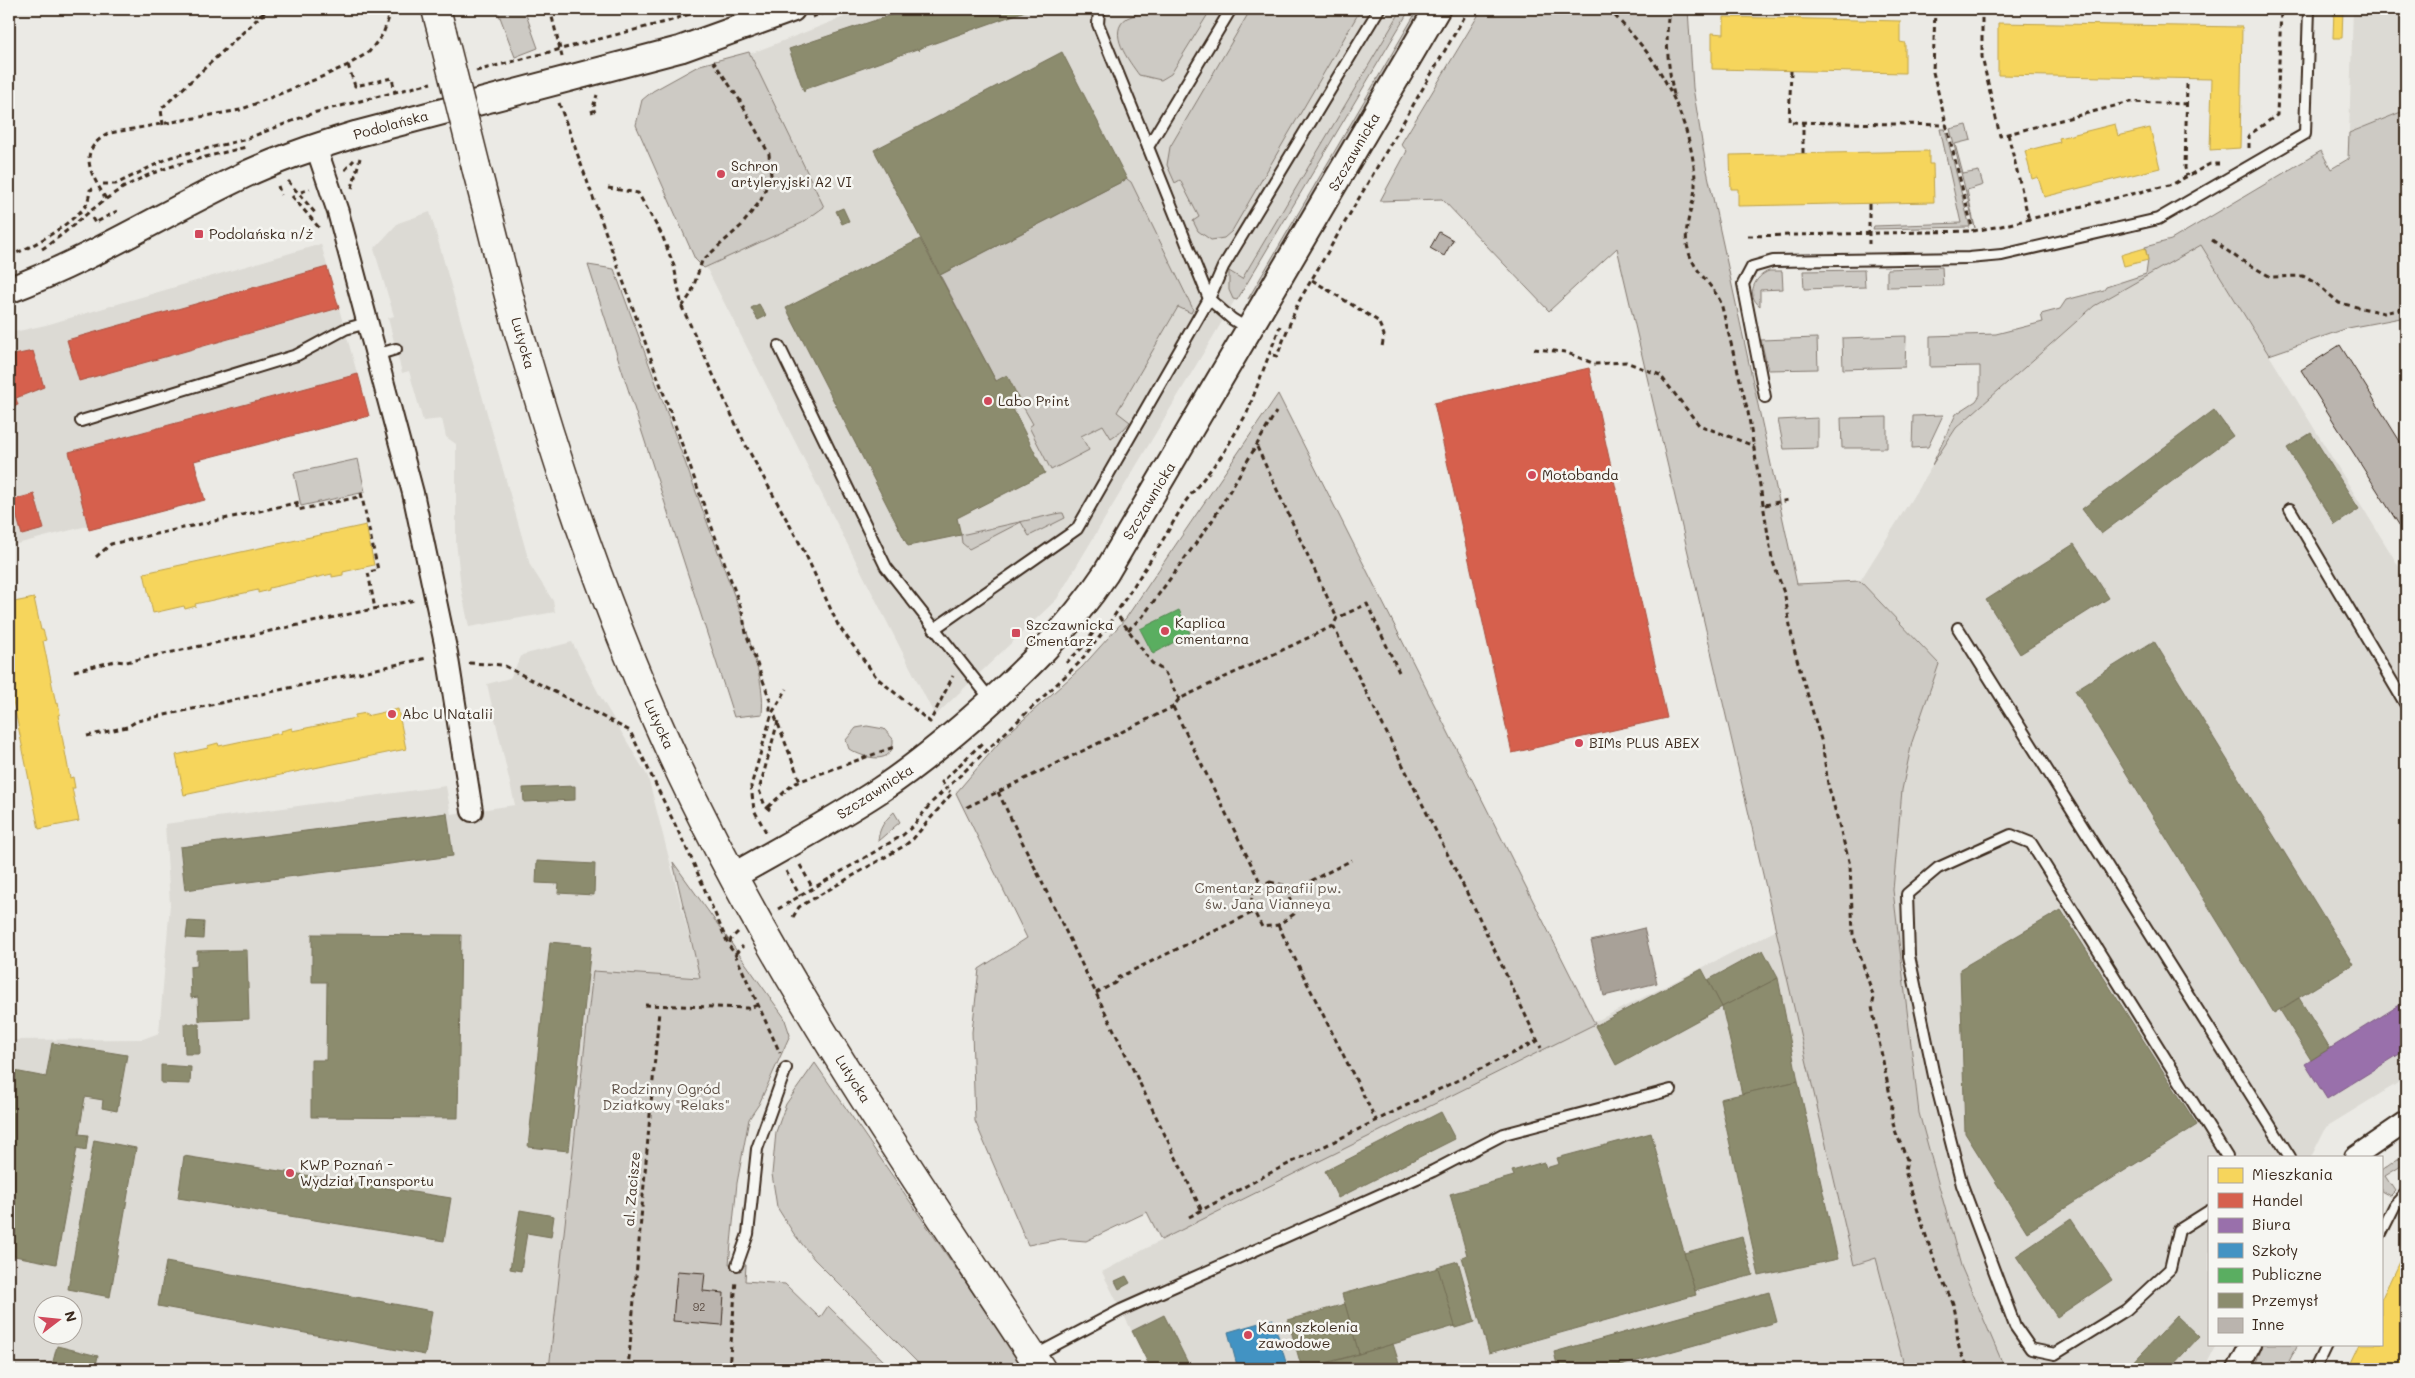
<svg xmlns="http://www.w3.org/2000/svg" width="2415" height="1378" font-family="Mali,sans-serif">
<style>
.built{fill:#dcdad4;fill-rule:evenodd}
.green{fill:#cdcac4;stroke:#847a71}
.water{fill:#a8a198;stroke:#7c7167}
.homes{fill:#f6d55c;stroke:#bea249}
.shops{fill:#d6604d;stroke:#a8503f}
.offices{fill:#9970ab;stroke:#7d5b81}
.schools{fill:#4393c3;stroke:#417492}
.public{fill:#5aae61;stroke:#51864d}
.industry{fill:#8c8c6e;stroke:#746f56}
.building{fill:#bab4ae;stroke:#3b2a1e}
.lines{fill:none;stroke-linecap:round;stroke-linejoin:round}
.service-casing{stroke:#3b2a1e;stroke-width:14}
.minor-casing{stroke:#3b2a1e;stroke-width:24}
.tertiary-casing{stroke:#3b2a1e;stroke-width:29}
.primary-casing{stroke:#3b2a1e;stroke-width:31}
.path{stroke:#3b2a1e;stroke-width:3;stroke-dasharray:5 4;stroke-linecap:butt}
.service{stroke:#f6f6f2;stroke-width:10}
.minor{stroke:#f6f6f2;stroke-width:20}
.tertiary{stroke:#f6f6f2;stroke-width:25}
.primary{stroke:#f6f6f2;stroke-width:28}
.primary-bridge-casing{stroke:#3b2a1e;stroke-width:31;stroke-linecap:butt}
.primary-bridge{stroke:#f6f6f2;stroke-width:28}
.poi-dot{fill:#d1495b;stroke:#f6f6f2;stroke-width:2}
.labels{text-anchor:middle;stroke-width:5;stroke-linejoin:round;paint-order:stroke}
.number-label{font-size:11px;fill:#5b4c42}
.street-label{font-size:14px;fill:#3b2a1e;stroke:#f6f6f2}
.poi-label{font-size:14px;fill:#3b2a1e;stroke:#f6f6f2;text-anchor:start}
.park-label{font-size:14px;fill:#605248;stroke:#f6f6f2}
</style>
<rect width="100%" height="100%" fill="#ebeae5"/>
<filter id="ink" filterUnits="userSpaceOnUse"><feTurbulence type="fractalNoise" baseFrequency=".02" numOctaves="2"/><feDisplacementMap in="SourceGraphic" scale="10" xChannelSelector="R" yChannelSelector="G"/><feConvolveMatrix kernelMatrix="1 2 1 2 8 2 1 2 1" color-interpolation-filters="sRGB"/></filter>
<g filter="url(#ink)">
<!-- built -->
<g class="built">
<path d="M864,9H1408L1057,599L935,716L706,267L817,208L742,57Z"/>
<path d="M2353,9H2406V110L2349,133Z"/>
<path d="M430,212L530,565L553,601L555,612L469,627L461,588L456,541V444L446,437L442,419L423,421L409,371L402,373L388,318L394,316L374,249L398,223Z"/>
<path d="M321,244L369,416L194,460L205,500L89,530L87,526L9,546V323H11L14,332L46,325Z"/>
<path d="M2201,244L2406,578V1078L2326,1127L2311,1157H2209V1344H2217L2204,1369H2005L1961,1266L1919,1113L1893,890L1902,790L1912,742L1939,664L1860,581L1956,428L2094,306Z"/>
<path d="M572,642L600,696L648,777L700,978L593,972L549,1369H9V1040L143,1039L159,1033L170,904L165,824L446,786L451,814L515,805L487,684L510,678L522,655ZM42,1306H72V1336H42Z"/>
<path d="M1777,930L1854,1265L1876,1258L1905,1369H1151L1102,1272L1175,1233Z"/>
</g>
<!-- green -->
<g class="green">
<path d="M497,9H524L538,48L515,57Z"/>
<path d="M1154,9H1207L1208,14L1171,74L1161,80L1139,75C1129,61 1106,32 1127,18C1135,14 1146,12 1154,9Z"/>
<path d="M1251,9H1361L1232,231L1224,238L1211,240L1198,231L1193,221L1199,217L1180,180L1175,183L1167,165L1170,147Z"/>
<path d="M1402,9H1410L1237,300L1233,299L1229,290V271L1242,279Z"/>
<path d="M1418,9H1427L1262,287L1248,299Z"/>
<path d="M1482,9H1688L1693,88L1706,166L1797,584L1860,581L1939,664L1912,742L1902,790L1893,890L1919,1113L1961,1266L2005,1369H1905L1876,1258L1854,1265L1617,248L1549,311L1442,199L1380,201L1407,151L1401,144Z"/>
<path d="M749,52L824,207L802,223L704,268L695,259L636,125L642,100L653,91L700,65Z"/>
<path d="M2406,110V317L2348,328L2269,355L2201,245L2094,306L1956,428L1932,465L1956,414L1976,401L1980,395V366L1930,367V336L1996,334L2043,322L2041,314L2060,309L2066,300L2104,290L2106,287L2146,274L2148,260L2145,247L2171,240L2321,151L2331,169L2348,159L2349,133Z"/>
<path d="M1967,125L1971,140L1955,144L1963,174L1979,171L1983,185L1967,190L1975,228L1950,129Z"/>
<path d="M1940,129H1945L1970,227L1873,229L1874,226L1961,223Z"/>
<path d="M1127,179L1131,182L1193,309L1191,313L1178,307L1117,412L1130,422L1124,429L1111,438L1103,425L1081,436L1089,450L1051,470L1029,427L1033,424L1021,403L996,381L940,275Z"/>
<path d="M588,265L614,269L745,625C753,655 765,683 762,714L734,717Z"/>
<path d="M1942,267L1943,286L1887,287V269Z"/>
<path d="M1864,270L1865,287L1804,289L1803,271Z"/>
<path d="M1769,271H1782L1783,289L1760,290V306C1745,295 1755,276 1769,271Z"/>
<path d="M1906,336L1905,367L1843,369L1842,338Z"/>
<path d="M1817,338L1818,369L1768,370L1761,340Z"/>
<path d="M1278,394L1595,1024L1161,1240L1147,1212L1086,1241L1061,1239L1028,1245L975,1121L972,1032L979,969L1027,938L956,793L1003,738L1082,667L1126,618Z"/>
<path d="M1943,415L1928,447L1912,448L1913,416Z"/>
<path d="M1887,417V448H1842L1841,418Z"/>
<path d="M1818,418V448L1784,449L1778,420Z"/>
<path d="M358,459L365,492L301,506L294,473Z"/>
<path d="M1060,513H1063L1065,518L1029,536L1021,522L969,549L962,543L961,535Z"/>
<path d="M867,726L884,729L893,739C895,766 865,759 849,749L846,740L856,728Z"/>
<path d="M894,812L900,822L878,841C879,828 885,820 894,812Z"/>
<path d="M673,862L784,1017L790,1035L759,1104L749,1119L737,1183L729,1264L746,1265L745,1281L785,1284L820,1318L828,1306L892,1369H549L593,971L700,978Z"/>
<path d="M815,1063L1025,1369H924L814,1259L794,1234L777,1207L772,1174L776,1132L786,1104Z"/>
<path d="M2406,1153V1163L2385,1176L2395,1191L2390,1196L2381,1191V1171Z"/>
<path d="M2263,1344H2298L2285,1369H2254Z"/>
</g>
<!-- water -->
<path class="water" d="M1644,928L1657,983L1604,996L1591,941Z"/>
<!-- homes -->
<g class="homes">
<path d="M2334,9H2343L2342,38H2333Z"/>
<path d="M1724,17L1900,21V42L1905,43V73L1712,69V33L1724,34Z"/>
<path d="M1998,23L2242,27L2240,148L2210,150L2212,79L1998,75Z"/>
<path d="M2115,124L2118,136L2150,128L2160,168L2044,197L2038,177L2032,179L2025,151L2060,142L2059,138Z"/>
<path d="M1929,151V164H1933L1934,202L1738,206V189H1731L1730,155Z"/>
<path d="M2145,248L2148,260L2124,266L2121,255Z"/>
<path d="M366,525L374,565L343,572V575L332,577V574L269,588V590L258,593V590L195,604L196,606L185,609L184,606L153,613L144,573Z"/>
<path d="M34,598L41,630H43L46,640L43,641L56,704L58,703L60,714L58,715L70,778L73,777L75,788H72L79,821L39,829L9,681V603Z"/>
<path d="M398,709L406,749L184,795L176,755L208,748L207,746L218,743L219,746L281,733V731L292,728V731L355,718V715L366,713V716Z"/>
<path d="M2406,1247V1369H2348L2360,1344H2381V1300Z"/>
</g>
<!-- shops -->
<g class="shops">
<path d="M327,267L339,308L79,381L67,340Z"/>
<path d="M33,351L44,387L16,398L18,405L9,407V356Z"/>
<path d="M1589,368L1667,718L1512,753L1434,403Z"/>
<path d="M358,374L369,416L194,461L205,500L89,530L69,452Z"/>
<path d="M34,494L44,529L22,535L12,500Z"/>
</g>
<!-- offices -->
<path class="offices" d="M2406,1001V1050L2327,1099L2305,1064Z"/>
<!-- schools -->
<path class="schools" d="M1273,1319L1288,1369H1238L1228,1332Z"/>
<!-- public -->
<path class="public" d="M1179,610L1190,633L1153,654L1140,629Z"/>
<!-- industry -->
<g class="industry">
<path d="M902,9H1031L918,49L919,51L917,49L805,89L804,92L789,49L903,11Z"/>
<path d="M1062,52L1127,179L940,275L874,150Z"/>
<path d="M843,208L849,221L842,224L836,211Z"/>
<path d="M920,239L996,381L1007,375L1021,403L1012,407L1045,473L957,518L961,535L908,546L786,308Z"/>
<path d="M759,304L766,316L758,320L751,308Z"/>
<path d="M2214,410L2233,436L2101,534L2082,509Z"/>
<path d="M2311,433L2359,509L2335,525L2287,448Z"/>
<path d="M2074,544L2109,598L2020,654L1986,600Z"/>
<path d="M2154,641L2353,964L2274,1013L2075,690Z"/>
<path d="M575,786V800L524,802L523,788Z"/>
<path d="M447,813L453,856L185,890L180,847Z"/>
<path d="M537,861L595,864L594,895L558,893L559,884L536,883Z"/>
<path d="M2061,910L2197,1125L2027,1232L1965,1133L1960,969Z"/>
<path d="M188,921L204,922L203,939L186,938Z"/>
<path d="M312,934L461,935L458,1118L311,1117V1060H326L327,982H312Z"/>
<path d="M550,942L591,946L569,1151L528,1147Z"/>
<path d="M247,950L249,1019L199,1021L198,997L191,998L190,967L197,966V951Z"/>
<path d="M1763,950L1778,978L1722,1007L1708,980Z"/>
<path d="M1702,969L1722,1007L1616,1065L1595,1026Z"/>
<path d="M1778,978L1798,1081L1742,1094L1722,1007Z"/>
<path d="M2299,998L2330,1048L2311,1060L2280,1010Z"/>
<path d="M184,1024H199L200,1054H185Z"/>
<path d="M52,1043L127,1055L117,1111L102,1108L103,1100L85,1097L79,1134L88,1135L86,1150L77,1148L56,1264L9,1255V1070L46,1077Z"/>
<path d="M161,1065L191,1067L190,1084L161,1083Z"/>
<path d="M1798,1081L1838,1259L1759,1276L1720,1099Z"/>
<path d="M1441,1112L1455,1139L1338,1198L1325,1171Z"/>
<path d="M1651,1133L1696,1295L1489,1353L1462,1257L1467,1255L1450,1194L1514,1176L1512,1171L1544,1162L1546,1168L1559,1164L1557,1158Z"/>
<path d="M94,1140L136,1148L110,1297L68,1289Z"/>
<path d="M184,1156L451,1198L444,1241L178,1198Z"/>
<path d="M520,1210L554,1216L551,1237L527,1233L521,1271L510,1269Z"/>
<path d="M2071,1219L2112,1280L2057,1317L2016,1256Z"/>
<path d="M1742,1237L1753,1275L1695,1291L1684,1253Z"/>
<path d="M1458,1261L1475,1322L1455,1328L1437,1267Z"/>
<path d="M166,1262L432,1311L425,1355L158,1306Z"/>
<path d="M1438,1268L1455,1326L1359,1354L1342,1294Z"/>
<path d="M1126,1276L1130,1283L1119,1289L1115,1281Z"/>
<path d="M1769,1292L1777,1322L1609,1369H1558L1554,1352Z"/>
<path d="M1345,1304L1359,1354L1302,1369L1288,1320Z"/>
<path d="M1164,1315L1191,1369H1151L1132,1331Z"/>
<path d="M2177,1316L2199,1337L2169,1369H2127Z"/>
<path d="M1393,1344L1401,1369H1307L1359,1354Z"/>
<path d="M57,1346L98,1356L95,1369H51Z"/>
</g>
<!-- building -->
<g class="building">
<path d="M1439,232L1453,240L1444,256L1430,248Z"/>
<path d="M2340,345L2406,451V529L2403,531L2301,370Z"/>
<path d="M677,1271L705,1273L703,1291L724,1293L722,1325L673,1321Z"/>
</g>
<g class="lines">
<!-- service casing -->
<g class="service-casing">
<g id="service">
<path d="M1101,9L1099,10L1098,24L1148,147"/>
<path d="M1231,9L1148,147L1209,299L1232,319L1248,329"/>
<path d="M779,346L886,567L991,700"/>
<path d="M376,355L396,349"/>
<path d="M1765,397L1743,284L1752,267L1773,261L1969,258L2002,255L2158,219L2305,134L2309,9"/>
<path d="M81,421L297,355L345,329L367,323"/>
<path d="M2290,509L2406,705"/>
<path d="M1958,628L2290,1157"/>
<path d="M934,629L1077,529L1209,299L1223,267L1379,9"/>
<path d="M2209,1211L2179,1230L2170,1269L2126,1310L2055,1354L2031,1349L2015,1326L1962,1185L1934,1076L1909,956L1907,894L1938,868L2011,835L2031,843L2227,1157"/>
<path d="M2381,1233L2395,1205L2406,1193"/>
<path d="M737,1265L748,1234L757,1149L786,1068"/>
<path d="M1034,1356L1121,1310L1433,1171L1504,1134L1671,1090"/>
<path d="M2315,1369L2327,1344"/>
</g>
</g>
<!-- minor casing -->
<g class="minor-casing">
<g id="minor">
<path d="M316,147L338,212L413,493L447,653L472,811"/>
<path d="M2355,1157L2406,1122"/>
<path d="M2238,1369L2251,1344"/>
</g>
</g>
<!-- tertiary casing -->
<g class="tertiary-casing">
<g id="tertiary">
<path d="M9,290C86,262 158,217 232,181C271,161 314,147 357,134L681,49L792,9"/>
<path d="M733,876C782,848 833,821 880,790C912,769 941,745 970,720C1021,675 1068,630 1106,573L1437,9"/>
</g>
</g>
<!-- primary casing -->
<g class="primary-casing">
<g id="primary">
<path d="M436,9L442,32"/>
<path d="M476,167C491,223 504,281 520,336C559,471 605,607 663,735C764,960 907,1164 1041,1369"/>
</g>
</g>
<!-- path -->
<g class="path">
<path d="M550,9L562,57"/>
<path d="M1609,9C1622,24 1637,39 1649,55C1673,88 1696,144 1695,186C1694,207 1682,227 1688,249C1693,271 1712,283 1721,303L1748,412L1772,559L1785,596L1794,649L1822,743L1828,784L1850,865L1853,934L1874,998L1872,1007L1892,1105C1890,1128 1900,1139 1907,1160L1905,1171C1917,1207 1928,1245 1942,1280C1945,1287 1949,1294 1952,1301C1962,1328 1950,1346 1971,1369"/>
<path d="M1669,9C1665,38 1668,67 1674,95"/>
<path d="M1935,9L1933,72L1973,231"/>
<path d="M1982,9V57L2000,136L2130,102L2187,104"/>
<path d="M812,17L835,9"/>
<path d="M348,65L355,86L392,78L395,92"/>
<path d="M476,71L669,21L704,9"/>
<path d="M1791,71L1789,122L1947,125"/>
<path d="M2187,84L2185,168L2187,176"/>
<path d="M559,103L742,611L746,633L770,700V711"/>
<path d="M591,112L596,110L594,104L597,95"/>
<path d="M163,125L161,109L268,9"/>
<path d="M2008,134L2029,220"/>
<path d="M2249,148V135L2277,115L2281,9"/>
<path d="M1803,153V122"/>
<path d="M345,170L354,160"/>
<path d="M288,181L316,214"/>
<path d="M103,184H116L171,157L243,140L313,113L431,83"/>
<path d="M278,186L281,195"/>
<path d="M352,188L360,158"/>
<path d="M608,188L638,193L662,235L674,266L682,307L744,442L805,553L838,625L877,678L930,722L953,676"/>
<path d="M301,192L310,189"/>
<path d="M292,196L321,230"/>
<path d="M106,199C91,174 75,150 110,133L240,110L319,78L348,65L369,52L383,34L392,9"/>
<path d="M1869,204V244"/>
<path d="M92,218L95,223L117,211"/>
<path d="M1748,236L1973,231L2001,226L2173,184L2210,164H2219"/>
<path d="M2212,240L2239,259L2271,277L2303,276L2317,284L2339,303L2384,313L2406,308"/>
<path d="M42,249C65,234 84,215 106,199C150,167 195,160 246,147"/>
<path d="M9,256C33,247 66,227 84,208C88,203 89,197 90,190L93,189"/>
<path d="M1312,280L1378,321L1384,335L1382,347"/>
<path d="M682,307L691,294L702,261L741,226L761,200L771,175L769,154L739,99L713,61"/>
<path d="M1534,349L1565,352L1595,364L1626,362L1660,375L1699,425L1754,446"/>
<path d="M1273,355L1277,356L1298,303L1469,9"/>
<path d="M1257,447L1337,618"/>
<path d="M361,493L378,570L368,572L375,609"/>
<path d="M296,503L298,510L363,496"/>
<path d="M1765,505L1788,500"/>
<path d="M96,557L111,544L300,502"/>
<path d="M1119,617L1152,663L1164,671L1179,699"/>
<path d="M1333,626L1475,909L1541,1048"/>
<path d="M1128,630L1143,616L1212,521L1276,412"/>
<path d="M469,663L503,665L630,731L692,860L729,946"/>
<path d="M1066,663L1083,647L1093,633"/>
<path d="M74,671L115,661L126,662L415,600"/>
<path d="M1173,707L1262,886"/>
<path d="M775,716L800,781"/>
<path d="M87,736L127,727L137,721L427,658"/>
<path d="M944,785L942,782L983,742"/>
<path d="M998,792L1202,1211"/>
<path d="M768,807L792,785L800,781L894,747"/>
<path d="M967,807L1173,707L1179,699L1333,626L1337,618L1367,604L1399,672"/>
<path d="M770,810L765,806L759,790L778,721"/>
<path d="M766,832L754,810L751,786L772,713L787,689"/>
<path d="M800,865L811,885"/>
<path d="M786,871L800,896"/>
<path d="M1270,882L1283,885L1295,909L1294,914L1278,925L1262,927L1250,904L1255,890Z"/>
<path d="M1287,893L1352,860"/>
<path d="M778,909L903,835L913,826L932,802L1078,664L1105,630L1157,550L1185,502L1223,454L1247,413L1280,326"/>
<path d="M793,917L799,907L904,846L913,839L952,793L949,791"/>
<path d="M1278,925L1377,1122"/>
<path d="M738,932L731,939L729,946L735,954L780,1053"/>
<path d="M735,954L743,946"/>
<path d="M1096,993L1115,983L1117,978L1254,912"/>
<path d="M645,1005L748,1008L758,1005"/>
<path d="M1189,1217L1268,1174L1537,1041"/>
<path d="M628,1369L659,1011"/>
<path d="M729,1369L736,1280"/>
<path d="M871,1369L872,1368"/>
</g>
<!-- service -->
<use href="#service" class="service"/>
<!-- minor -->
<use href="#minor" class="minor"/>
<!-- tertiary -->
<use href="#tertiary" class="tertiary"/>
<!-- primary -->
<use href="#primary" class="primary"/>
<!-- primary-bridge casing -->
<g class="primary-bridge-casing">
<path id="primary-bridge" d="M442,32L476,167"/>
</g>
<!-- primary-bridge -->
<use href="#primary-bridge" class="primary-bridge"/>
</g>
</g>
<!-- markers -->
<g class="poi-dot">
<circle cx="721" cy="174" r="5"/>
<rect x="194" y="229" width="10" height="10" rx="2.5"/>
<circle cx="988" cy="401" r="5"/>
<circle cx="1532" cy="475" r="5"/>
<circle cx="1165" cy="631" r="5"/>
<rect x="1011" y="628" width="10" height="10" rx="2.5"/>
<circle cx="392" cy="714" r="5"/>
<circle cx="1579" cy="743" r="5"/>
<circle cx="290" cy="1173" r="5"/>
<circle cx="1248" cy="1335" r="5"/>
</g>
<g class="labels">
<!-- number labels -->
<g class="number-label">
<text x="699" y="1311">92</text>
</g>
<!-- street labels -->
<g class="street-label">
<text transform="translate(391 125) rotate(-15)" y="5">Podolańska</text>
<text transform="translate(1354 152) rotate(-60)" y="5">Szczawnicka</text>
<text transform="translate(523 343) rotate(74)" y="5">Lutycka</text>
<text transform="translate(1149 501) rotate(-59)" y="5">Szczawnicka</text>
<text transform="translate(659 724) rotate(66)" y="5">Lutycka</text>
<text transform="translate(875 792) rotate(-33)" y="5">Szczawnicka</text>
<text transform="translate(853 1079) rotate(58)" y="5">Lutycka</text>
<text transform="translate(632 1189) rotate(-85)" y="5">al. Zacisze</text>
</g>
<!-- poi labels -->
<g class="poi-label">
<text x="731" y="171">Schron<tspan x="731" dy="16">artyleryjski A2 VI</tspan></text>
<text x="209" y="239">Podolańska n/ż</text>
<text x="998" y="406">Labo Print</text>
<text x="1542" y="480">Motobanda</text>
<text x="1175" y="628">Kaplica<tspan x="1175" dy="16">cmentarna</tspan></text>
<text x="1026" y="630">Szczawnicka<tspan x="1026" dy="16">Cmentarz</tspan></text>
<text x="402" y="719">Abc U Natalii</text>
<text x="1589" y="748">BIMs PLUS ABEX</text>
<text x="300" y="1170">KWP Poznań -<tspan x="300" dy="16">Wydział Transportu</tspan></text>
<text x="1258" y="1332">Kann szkolenia<tspan x="1258" dy="16">zawodowe</tspan></text>
</g>
<!-- park labels -->
<g class="park-label">
<text x="1268" y="893">Cmentarz parafii pw.<tspan x="1268" dy="16">św. Jana Vianneya</tspan></text>
<text x="666" y="1094">Rodzinny Ogród<tspan x="666" dy="16">Działkowy "Relaks"</tspan></text>
</g>
</g>
<!-- margin -->
<rect width="2415" height="1378" fill="none" stroke="#f6f6f2" stroke-width="30"/>
<rect x="15" y="15" width="2385" height="1348" fill="none" stroke="#3b2a1e" stroke-width="2" filter="url(#ink)"/>
<!-- legend -->
<rect x="2208" y="1156" width="175" height="190" fill="#f6f6f2" stroke="#aba49d"/>
<rect x="2218" y="1168" width="25" height="15" fill="#f6d55c" stroke="#aba49d"/>
<text x="2252" y="1180" font-size="15" fill="#3b2a1e">Mieszkania</text>
<rect x="2218" y="1193" width="25" height="15" fill="#d6604d" stroke="#aba49d"/>
<text x="2252" y="1206" font-size="15" fill="#3b2a1e">Handel</text>
<rect x="2218" y="1218" width="25" height="15" fill="#9970ab" stroke="#aba49d"/>
<text x="2252" y="1230" font-size="15" fill="#3b2a1e">Biura</text>
<rect x="2218" y="1243" width="25" height="15" fill="#4393c3" stroke="#aba49d"/>
<text x="2252" y="1256" font-size="15" fill="#3b2a1e">Szkoły</text>
<rect x="2218" y="1268" width="25" height="15" fill="#5aae61" stroke="#aba49d"/>
<text x="2252" y="1280" font-size="15" fill="#3b2a1e">Publiczne</text>
<rect x="2218" y="1293" width="25" height="15" fill="#8c8c6e" stroke="#aba49d"/>
<text x="2252" y="1306" font-size="15" fill="#3b2a1e">Przemysł</text>
<rect x="2218" y="1318" width="25" height="15" fill="#bab4ae" stroke="#aba49d"/>
<text x="2252" y="1330" font-size="15" fill="#3b2a1e">Inne</text>
<!-- north arrow -->
<g transform="translate(58 1320) rotate(74)"><circle r="24" fill="#f6f6f2" stroke="#aba49d"/>
<path d="M0-4L9 19L0 12L-9 19Z" fill="#d1495b"/>
<text y="-8" font-size="14" font-weight="bold" text-anchor="middle" fill="#3b2a1e">N</text>
</g>
</svg>
